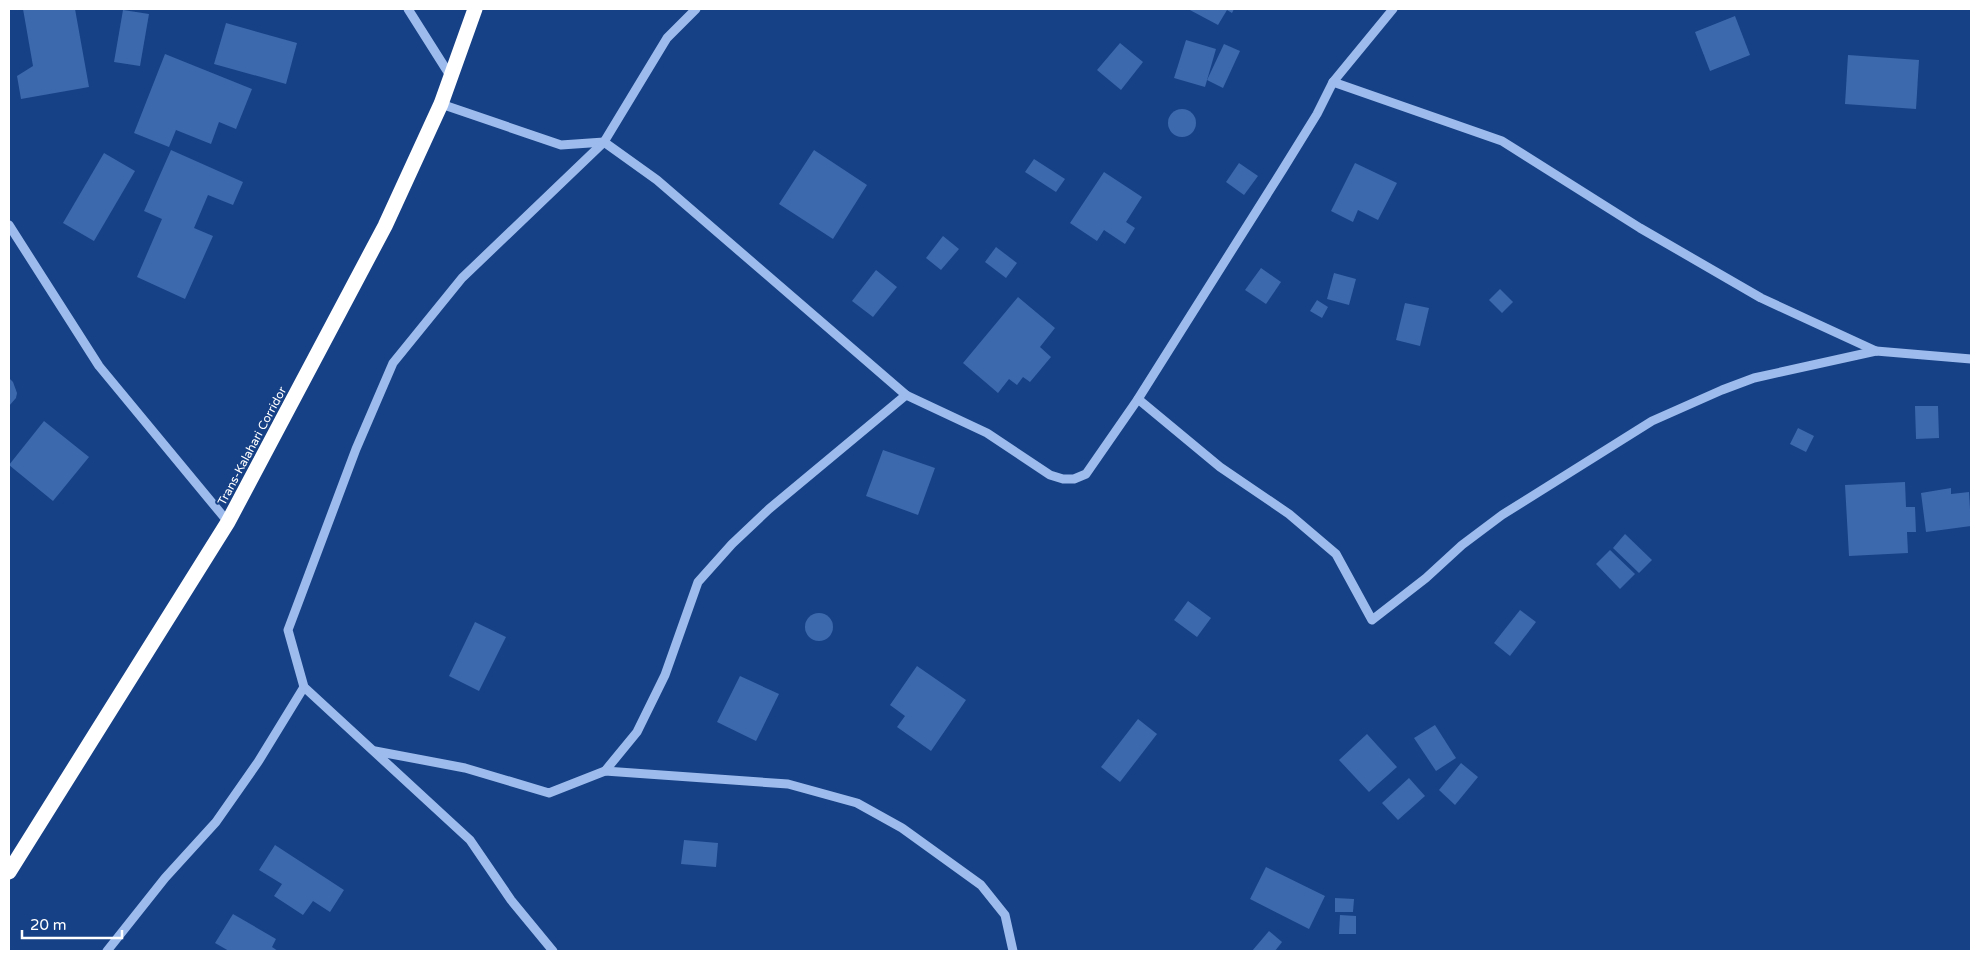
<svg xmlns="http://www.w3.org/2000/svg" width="1980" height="960" font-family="'Varela Round',sans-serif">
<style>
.building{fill:#3c68ae}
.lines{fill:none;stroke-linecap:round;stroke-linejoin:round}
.minor{stroke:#9dbced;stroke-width:9}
.highway{stroke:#fff;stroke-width:15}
.labels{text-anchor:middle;stroke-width:4.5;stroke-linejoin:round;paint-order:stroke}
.street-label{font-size:12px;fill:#fff;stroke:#174186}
</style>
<rect width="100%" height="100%" fill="#174186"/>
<!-- building -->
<g class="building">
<path d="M23,9H75L89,87L21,99L17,76L33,66Z"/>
<path d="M1188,9H1234L1232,13L1227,10L1218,25Z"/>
<path d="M123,10L149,14L140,66L114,62Z"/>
<path d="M1735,16L1750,55L1710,71L1695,32Z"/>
<path d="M226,23L297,43L286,84L214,64Z"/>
<path d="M1186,40L1216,49L1205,87L1174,78Z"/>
<path d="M1120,43L1143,62L1121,90L1097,70Z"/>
<path d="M1224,44L1240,51L1223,88L1207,80Z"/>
<path d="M165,54L252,89L236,129L219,122L211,144L176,130L169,147L134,133Z"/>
<path d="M1848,55L1919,60L1916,109L1845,104Z"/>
<circle cx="1182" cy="123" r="14"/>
<path d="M171,150L243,182L233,205L208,195L194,228L213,236L185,299L137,277L162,219L144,211Z"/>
<path d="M814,150L867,185L833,239L779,204Z"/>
<path d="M104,153L135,171L94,241L63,223Z"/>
<path d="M1034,159L1065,179L1056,192L1025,172Z"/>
<path d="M1239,163L1258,176L1244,195L1226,182Z"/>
<path d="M1355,163L1397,183L1378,220L1358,210L1353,222L1331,211Z"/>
<path d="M1104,172L1142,197L1126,222L1135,228L1125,244L1104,230L1097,241L1070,223Z"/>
<path d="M943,236L959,249L941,270L926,258Z"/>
<path d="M996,247L1017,263L1006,278L985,262Z"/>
<path d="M1261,268L1281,282L1266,304L1245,290Z"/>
<path d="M876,270L897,287L873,317L852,301Z"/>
<path d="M1334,273L1356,279L1349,305L1327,299Z"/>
<path d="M1500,289L1513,302L1502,313L1489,300Z"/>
<path d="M1018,297L1055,328L1040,347L1051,357L1030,382L1023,377L1017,385L1009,379L998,393L963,363Z"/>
<path d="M1317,300L1328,307L1322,318L1310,311Z"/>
<path d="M1405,303L1429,308L1420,346L1396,340Z"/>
<path d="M9,378L13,382L17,393L16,398L9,406Z"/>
<path d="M1915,406H1938L1939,438L1916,439Z"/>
<path d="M44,421L89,457L53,501L9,465Z"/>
<path d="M1798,428L1814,436L1806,452L1790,444Z"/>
<path d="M883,450L935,468L918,515L866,496Z"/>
<path d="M1905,482L1906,507H1915L1916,532H1907L1908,553L1849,556L1845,485Z"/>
<path d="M1951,488V494L1969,492L1971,526L1926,532L1921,493Z"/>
<path d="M1625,534L1652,560L1639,573L1613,548Z"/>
<path d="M1610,550L1635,574L1620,589L1596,564Z"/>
<path d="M1188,601L1211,618L1197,637L1174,620Z"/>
<path d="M1520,610L1536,622L1510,656L1494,643Z"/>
<circle cx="819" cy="627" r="14"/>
<path d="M475,622L506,637L479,691L449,676Z"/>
<path d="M917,666L966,700L931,751L897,727L905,716L890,705Z"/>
<path d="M740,676L779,694L756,741L717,722Z"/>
<path d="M1138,719L1157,734L1120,782L1101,767Z"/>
<path d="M1435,725L1456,758L1436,771L1414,738Z"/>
<path d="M1367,734L1397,767L1369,792L1339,760Z"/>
<path d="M1461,763L1478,777L1455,805L1439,790Z"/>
<path d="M1409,778L1425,796L1398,820L1382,803Z"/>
<path d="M684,840L718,843L716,867L681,864Z"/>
<path d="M275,845L344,890L330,912L313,901L303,915L274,896L282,884L259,870Z"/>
<path d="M1266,867L1325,896L1309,929L1250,899Z"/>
<path d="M1335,898L1354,899L1353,912H1335Z"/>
<path d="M233,914L276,939L272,947L278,951H229L215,943Z"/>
<path d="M1340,915L1356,916V934H1339Z"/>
<path d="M1269,931L1282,942L1275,951H1252Z"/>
</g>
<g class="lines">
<!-- minor -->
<g class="minor">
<path d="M408,9L451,77"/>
<path d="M1333,82L1502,141L1640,228L1761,298L1876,351"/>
<path d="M441,104L561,145L604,142L657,180L906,395L987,433L1050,475L1063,479H1074L1086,474L1138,399L1283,169L1317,114L1333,82L1393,9"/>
<path d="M9,225L99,366L228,522"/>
<path d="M1138,399L1220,467L1289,514L1336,554L1372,620L1426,578L1462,545L1502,515L1652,421L1722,390L1754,378L1876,351L1971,359"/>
<path d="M375,751L465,768L549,793L605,771L788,784L857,803L902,828L981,885L1005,915L1013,951"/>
<path d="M605,771L637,732L665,675L698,582L732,544L769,509L906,395"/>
<path d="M107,951L165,878L216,822L258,762L304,687"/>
<path d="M553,951L511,900L470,840L304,687L288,630L356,449L393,363L462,278L604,142L667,38L696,9"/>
</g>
<!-- highway -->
<path class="highway" d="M9,872L228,522L385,226L441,104L475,9"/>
</g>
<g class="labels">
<!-- street labels -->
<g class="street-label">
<text transform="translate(252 446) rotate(-62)" y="4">Trans-Kalahari Corridor</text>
</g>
</g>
<!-- border -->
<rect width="1980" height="960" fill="none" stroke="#ffffff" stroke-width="20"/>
<!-- scale -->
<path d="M22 930v8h100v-8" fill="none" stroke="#ffffff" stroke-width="2.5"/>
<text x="30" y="930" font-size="15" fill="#ffffff" stroke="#174186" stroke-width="4" paint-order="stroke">20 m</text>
</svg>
